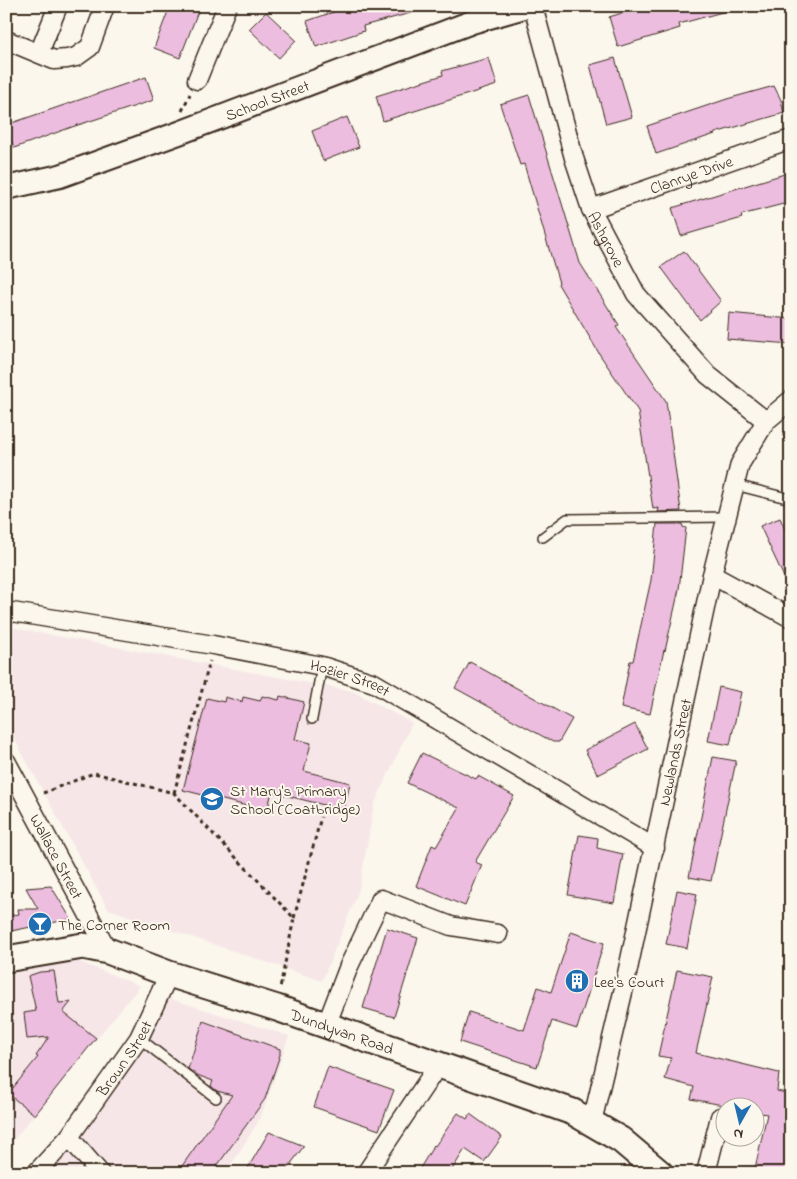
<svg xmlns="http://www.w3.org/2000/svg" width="797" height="1179" font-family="'Indie Flower',sans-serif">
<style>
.built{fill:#f6e6e8}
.building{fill:#ecbddf;stroke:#3b2a1e}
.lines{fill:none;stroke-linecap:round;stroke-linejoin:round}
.service-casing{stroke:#3b2a1e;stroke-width:12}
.minor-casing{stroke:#3b2a1e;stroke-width:21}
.tertiary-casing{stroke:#3b2a1e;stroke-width:26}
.secondary-casing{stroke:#3b2a1e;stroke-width:29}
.path{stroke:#3b2a1e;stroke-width:3;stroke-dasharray:4 4;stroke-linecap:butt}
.service{stroke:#fbf7ec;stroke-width:9}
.minor{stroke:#fbf7ec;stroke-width:18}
.tertiary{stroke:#fbf7ec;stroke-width:22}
.secondary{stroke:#fbf7ec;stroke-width:25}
.labels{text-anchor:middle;stroke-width:4;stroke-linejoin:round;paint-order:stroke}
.street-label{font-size:16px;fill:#3b2a1e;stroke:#fbf7ec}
.poi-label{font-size:16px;fill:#3b2a1e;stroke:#fbf7ec;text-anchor:start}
</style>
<rect width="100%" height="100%" fill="#fbf7ec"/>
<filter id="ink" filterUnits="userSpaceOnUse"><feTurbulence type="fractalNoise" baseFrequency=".02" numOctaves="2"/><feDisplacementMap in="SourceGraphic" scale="10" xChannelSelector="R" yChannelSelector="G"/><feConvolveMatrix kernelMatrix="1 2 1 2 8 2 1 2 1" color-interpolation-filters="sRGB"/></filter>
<g filter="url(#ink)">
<!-- built -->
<g class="built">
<path d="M14,628L352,691L412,723L374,805L359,890L322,981L108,909L6,724V639Z"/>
<path d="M70,958L140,986L6,1149V969Z"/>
<path d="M158,995L289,1036L261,1117L226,1173H34Z"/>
</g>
<!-- building -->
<g class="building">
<path d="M170,6H200L180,58L154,48Z"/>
<path d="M351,6H417L418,11L363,26L364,31L316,47L307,21Z"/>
<path d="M725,6L726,11L679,24L680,28L618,47L609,17L645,6Z"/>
<path d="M266,12L296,40L279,58L249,29Z"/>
<path d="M489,58L497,85L383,121L376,96L443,75L442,71Z"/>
<path d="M615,58L632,117L606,124L590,65Z"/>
<path d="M146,77L154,100L72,127L14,148L6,125Z"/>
<path d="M774,86L781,100L784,113L715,133V134L656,154L647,126L727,99Z"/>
<path d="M529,95L580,263L619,325L616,327L666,401L681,511L658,512L659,508L653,509L638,411L600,355L558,284L559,283L524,164L520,165L500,104Z"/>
<path d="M347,117L359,147L323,161L312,131Z"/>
<path d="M791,172V202L741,215L742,218L681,236L672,208Z"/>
<path d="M684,251L721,301L700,320L661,267Z"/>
<path d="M729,313L791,319V344L727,339Z"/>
<path d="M780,518L791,542V592L760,526Z"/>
<path d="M657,524H682L683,527L686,528L679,589L665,651L664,650L650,714L621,708L630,661H633L651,580Z"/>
<path d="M470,662L572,719L559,742H553L455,688Z"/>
<path d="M719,687L741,692L730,745L708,741Z"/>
<path d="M262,696L279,700L280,696L304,702L295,739L311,743L304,771L350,783L344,810L272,792L267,811L183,790L207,698L224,702L225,697L242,702L243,697L260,701Z"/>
<path d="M635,724L648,749L598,775L585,750Z"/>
<path d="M422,753L476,779L478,776L514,796L475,862L482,865L465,906L416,886L432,845L436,847L459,808L407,783Z"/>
<path d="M713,757L736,761L711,881L689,877Z"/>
<path d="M579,835L598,838L597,848L623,854L614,903L568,895Z"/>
<path d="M51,886L71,919L6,932V916L19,914L18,909H38L26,888Z"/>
<path d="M677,890L697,894L687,948L666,944Z"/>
<path d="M387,928L418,938L394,1017L363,1008Z"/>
<path d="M571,932L604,943L577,1029L552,1021L537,1067L460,1042L469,1012L524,1030L538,987L551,992Z"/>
<path d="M677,970L713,977L696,1053L779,1073L777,1091L791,1094V1109L788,1122H791V1173H754L767,1114L754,1112V1106H728L691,1099L694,1087L665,1079L671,1058L658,1056Z"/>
<path d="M54,971L59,1003L71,1002L63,1012L96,1038L35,1115L8,1094L38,1057L36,1056L49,1037L27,1039L24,1013L36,1011L28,976L40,972Z"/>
<path d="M203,1021L280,1049V1055L265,1099L212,1173H177L232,1095L217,1091L211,1086L213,1081L197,1075L188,1069Z"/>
<path d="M328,1067L394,1090L379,1130L314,1107Z"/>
<path d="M458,1113L467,1119L470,1114L502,1137L484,1162L465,1149L450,1173H417L434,1145L435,1146Z"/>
<path d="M269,1132L304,1146L284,1173H245Z"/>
</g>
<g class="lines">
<!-- service casing -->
<g class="service-casing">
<g id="service">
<path d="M735,485L791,499"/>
<path d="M543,537L567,519L727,517"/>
<path d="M312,719L322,666"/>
<path d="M139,1038L216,1098"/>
</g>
</g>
<!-- minor casing -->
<g class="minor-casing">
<g id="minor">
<path id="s1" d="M533,6L574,158L591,209L636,294L708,375L766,421"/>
<path d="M6,40L54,60L67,59L76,57L90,47L105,6"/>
<path d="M39,53L58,6"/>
<path d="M197,80L227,6"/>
<path id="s2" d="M591,209L791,139"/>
<path d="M712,575L791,618"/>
<path id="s3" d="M6,611L213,645L322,666L374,683L655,848"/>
<path id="s4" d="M6,761L108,951"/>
<path d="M326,1026L349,966L381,899L451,926L498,934"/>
<path id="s5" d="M592,1122L624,988L712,575L740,464L766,421L791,400"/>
<path d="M69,1137L100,1173"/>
<path id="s6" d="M36,1173L69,1137L139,1038L169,974"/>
<path d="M366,1173L439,1064"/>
<path d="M706,1173L720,1117"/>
</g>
</g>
<!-- tertiary casing -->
<g class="tertiary-casing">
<g id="tertiary">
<path id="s7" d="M6,188L60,176L179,133L472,22L528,6"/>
</g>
</g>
<!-- secondary casing -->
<g class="secondary-casing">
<g id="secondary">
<path id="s8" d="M6,959L83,946L108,951L169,974L277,1008L573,1112L621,1140L660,1173"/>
</g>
</g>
<!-- path -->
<g class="path">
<path d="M182,111L190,94"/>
<path d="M43,793L94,773L174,793L294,918L280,988"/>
<path d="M174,793L210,661"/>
<path d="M294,918L321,817"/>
</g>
<!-- service -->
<use href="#service" class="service"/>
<!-- minor -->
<use href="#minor" class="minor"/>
<!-- tertiary -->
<use href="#tertiary" class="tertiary"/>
<!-- secondary -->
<use href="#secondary" class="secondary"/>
</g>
</g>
<!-- icons -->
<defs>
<g id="school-disc" transform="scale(1.25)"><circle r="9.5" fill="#1f6fb2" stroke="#fbf7ec"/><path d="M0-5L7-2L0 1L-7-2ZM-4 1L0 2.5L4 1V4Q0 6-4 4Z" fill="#fff"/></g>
<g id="bar-disc" transform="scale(1.25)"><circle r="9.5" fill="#1f6fb2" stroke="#fbf7ec"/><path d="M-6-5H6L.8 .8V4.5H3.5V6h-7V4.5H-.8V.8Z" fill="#fff"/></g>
<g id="building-disc" transform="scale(1.25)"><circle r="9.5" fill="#1f6fb2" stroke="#fbf7ec"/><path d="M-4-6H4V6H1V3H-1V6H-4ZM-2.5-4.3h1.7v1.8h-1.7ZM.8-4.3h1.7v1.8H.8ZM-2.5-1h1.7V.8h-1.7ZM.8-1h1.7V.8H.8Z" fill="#fff"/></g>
</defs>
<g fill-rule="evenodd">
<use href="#school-disc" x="212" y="799"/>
<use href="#bar-disc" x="40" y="924"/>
<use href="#building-disc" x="577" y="981"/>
</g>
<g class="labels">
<!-- street labels -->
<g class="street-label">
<text dy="6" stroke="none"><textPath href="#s7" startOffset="276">School Street</textPath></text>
<text dy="6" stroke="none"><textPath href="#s2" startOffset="106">Clanrye Drive</textPath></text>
<text dy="6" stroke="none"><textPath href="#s1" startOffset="245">Ashgrove</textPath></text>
<text dy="6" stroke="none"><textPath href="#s3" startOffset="351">Hozier Street</textPath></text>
<text dy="6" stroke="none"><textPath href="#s5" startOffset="379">Newlands Street</textPath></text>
<text dy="6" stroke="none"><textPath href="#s4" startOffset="108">Wallace Street</textPath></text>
<text dy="6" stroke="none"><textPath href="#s8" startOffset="351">Dundyvan Road</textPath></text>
<text dy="6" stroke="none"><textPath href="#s6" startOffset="145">Brown Street</textPath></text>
</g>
<!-- poi labels -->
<g class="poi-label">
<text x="230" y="796">St Mary's Primary<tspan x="230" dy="18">School (Coatbridge)</tspan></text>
<text x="58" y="930">The Corner Room</text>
<text x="594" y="987">Lee's Court</text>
</g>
</g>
<!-- margin -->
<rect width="797" height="1179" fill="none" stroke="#fbf7ec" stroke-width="25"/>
<rect x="12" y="12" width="772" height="1154" fill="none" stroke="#3b2a1e" stroke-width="2" filter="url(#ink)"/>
<!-- north arrow -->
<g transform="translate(740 1122) rotate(188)"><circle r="24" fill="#fbf7ec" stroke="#aea59a"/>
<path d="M0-4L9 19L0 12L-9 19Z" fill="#1f6fb2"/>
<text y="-8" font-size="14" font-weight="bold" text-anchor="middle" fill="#3b2a1e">N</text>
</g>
</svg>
